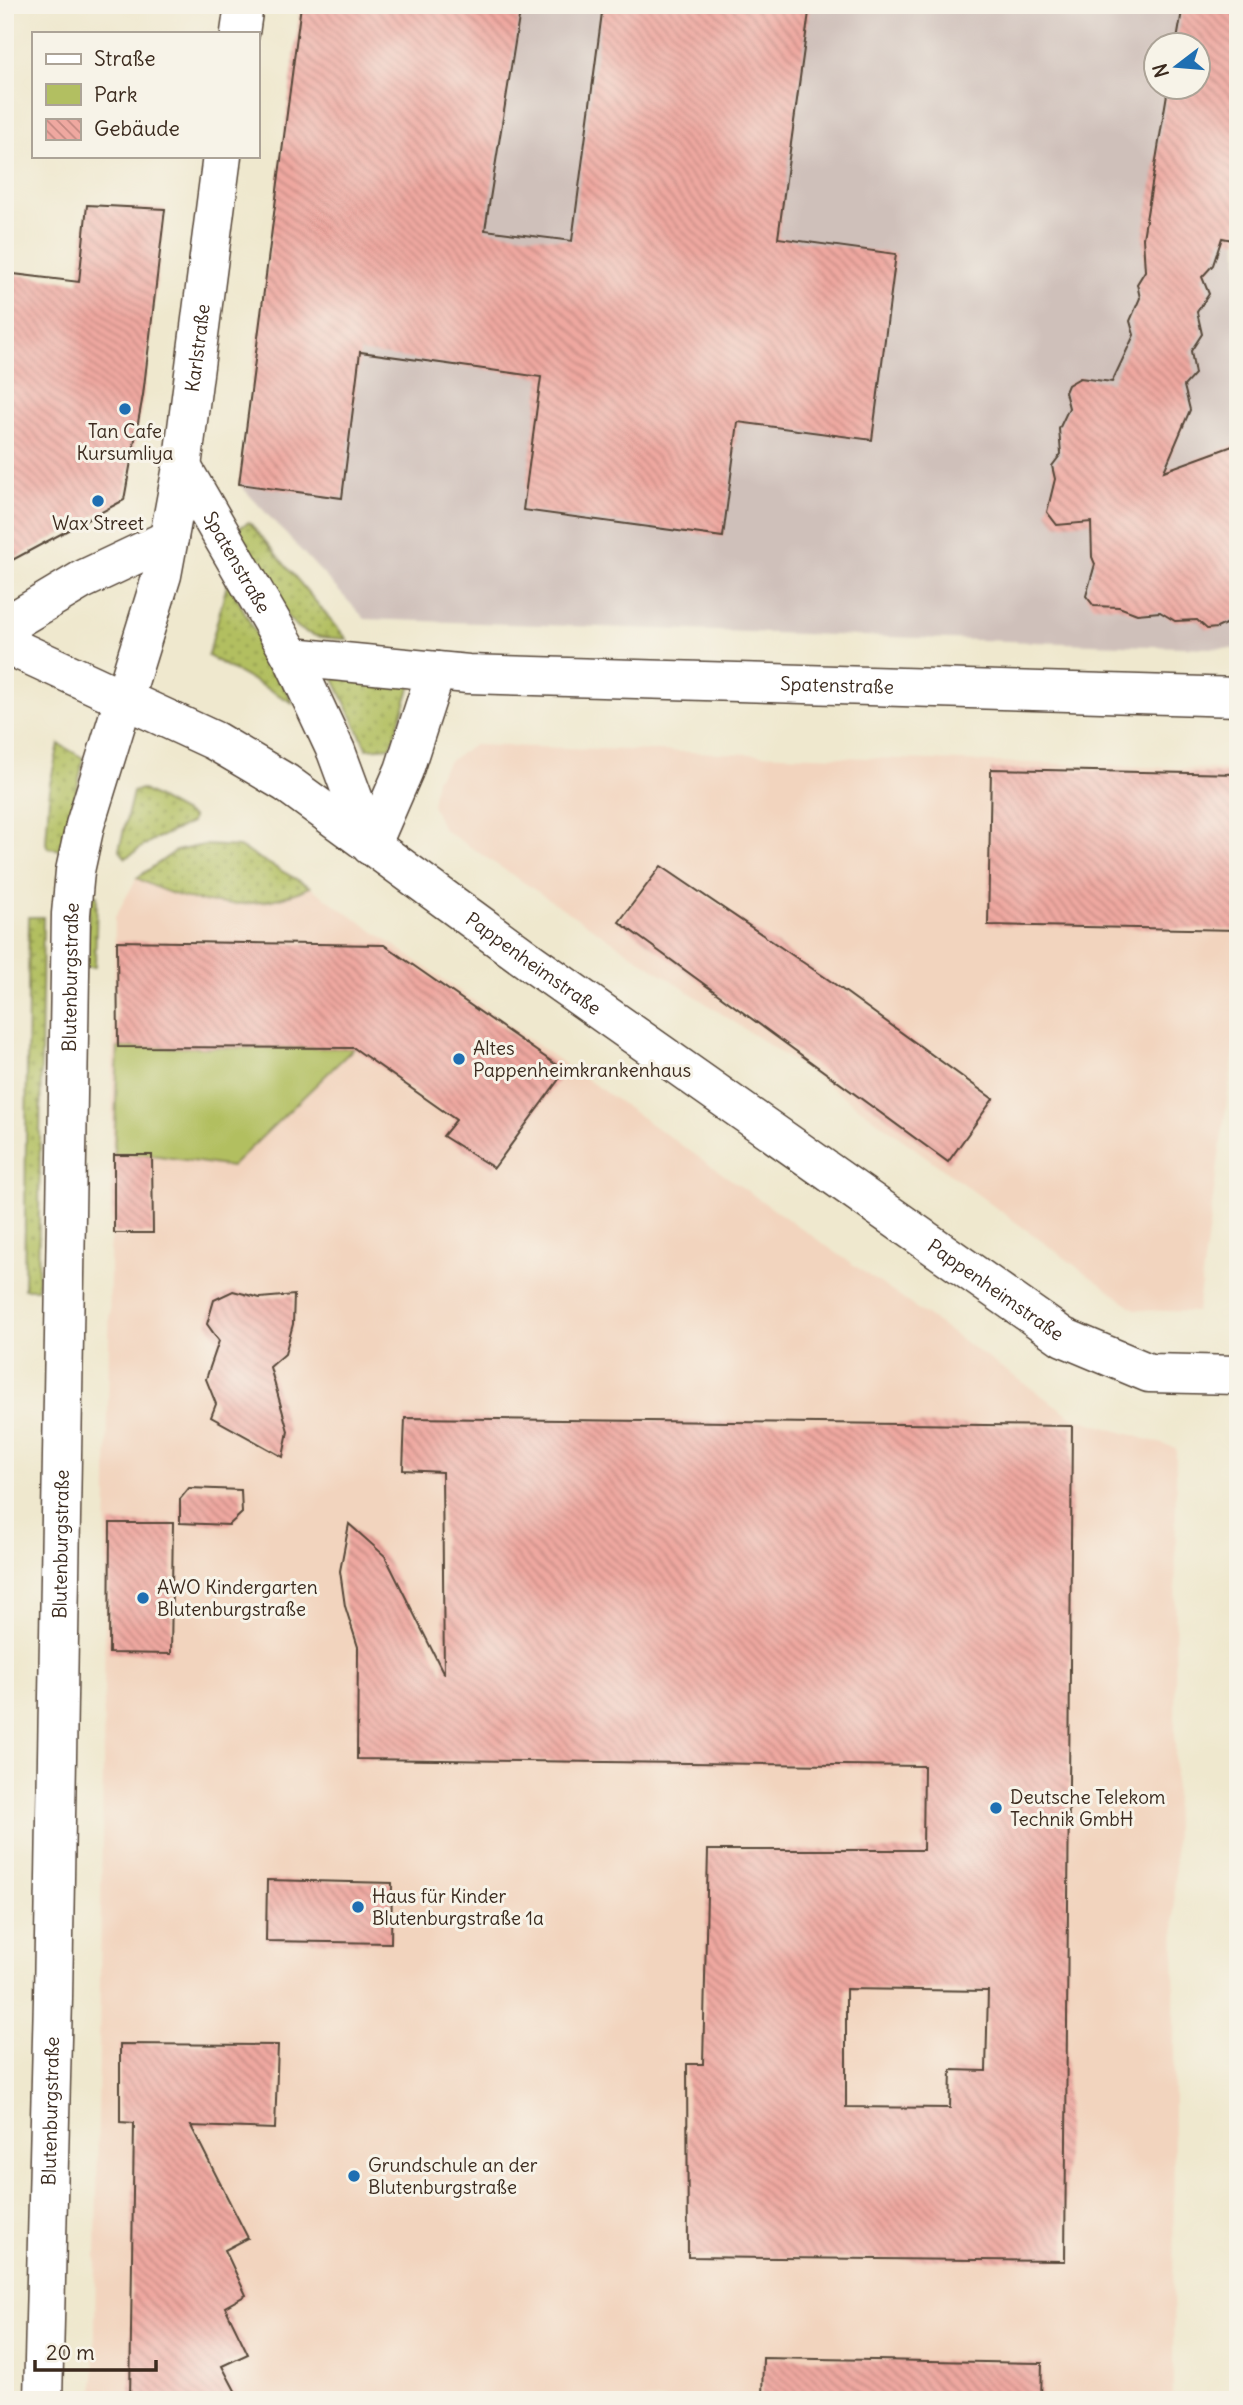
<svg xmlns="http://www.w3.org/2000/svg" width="1243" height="2405" font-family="Delius,sans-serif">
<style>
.built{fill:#f2d4be}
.industrial{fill:#cfc0ba;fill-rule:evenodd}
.grass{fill:url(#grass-dots);stroke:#767440;stroke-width:2}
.park{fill:#b2bf61;stroke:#767440;stroke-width:2}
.building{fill:url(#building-back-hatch);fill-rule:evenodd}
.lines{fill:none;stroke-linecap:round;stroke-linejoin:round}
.minor-casing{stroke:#564638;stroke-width:41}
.minor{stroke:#fff;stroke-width:38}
.poi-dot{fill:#1f6fb2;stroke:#f7f3e8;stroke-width:2.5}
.labels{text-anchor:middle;stroke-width:6;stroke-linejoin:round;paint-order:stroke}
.street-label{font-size:19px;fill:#3b2a1e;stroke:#f7f3e8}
.poi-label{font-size:19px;fill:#3b2a1e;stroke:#f7f3e8;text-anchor:start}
</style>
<defs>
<pattern id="grass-dots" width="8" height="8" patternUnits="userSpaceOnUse" patternTransform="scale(1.75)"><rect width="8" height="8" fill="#b2bf61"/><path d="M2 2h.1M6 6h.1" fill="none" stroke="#929b4f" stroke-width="1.8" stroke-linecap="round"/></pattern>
<pattern id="building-back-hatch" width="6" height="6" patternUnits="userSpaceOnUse" patternTransform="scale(1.75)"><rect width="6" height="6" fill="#efa8a0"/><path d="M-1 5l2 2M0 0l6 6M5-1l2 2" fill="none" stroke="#c38982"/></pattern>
</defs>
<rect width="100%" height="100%" fill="#f7f3e8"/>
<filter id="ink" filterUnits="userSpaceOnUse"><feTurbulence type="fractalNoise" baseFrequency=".0143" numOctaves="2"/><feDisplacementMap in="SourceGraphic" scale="14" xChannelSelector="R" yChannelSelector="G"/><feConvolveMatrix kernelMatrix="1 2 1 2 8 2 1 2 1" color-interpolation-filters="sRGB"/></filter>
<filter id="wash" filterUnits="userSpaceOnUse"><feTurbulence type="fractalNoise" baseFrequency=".00686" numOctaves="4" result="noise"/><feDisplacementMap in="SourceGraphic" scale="28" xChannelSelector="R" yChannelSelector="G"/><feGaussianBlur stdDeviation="1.57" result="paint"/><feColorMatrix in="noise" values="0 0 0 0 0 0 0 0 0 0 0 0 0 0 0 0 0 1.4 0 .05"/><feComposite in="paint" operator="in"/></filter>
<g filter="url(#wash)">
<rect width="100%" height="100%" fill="#efe8ce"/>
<!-- built -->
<g class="built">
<path d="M474,745L1238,770V1023L1197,1312L1136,1310L817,1077L443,829L432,805L436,779L449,761Z"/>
<path d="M204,845L239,847L310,887L1074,1418L1176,1448L1173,2400H94L115,917L137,878L176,851Z"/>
</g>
<!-- industrial -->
<path class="industrial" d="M301,5H1238V649L365,619L239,484L252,457L266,276ZM1156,46H1198V88H1156Z"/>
<!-- grass -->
<g class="grass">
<path d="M249,522L347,639C331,638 312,638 299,628C273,609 253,557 237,529Z"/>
<path d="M228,581L293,703L208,656Z"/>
<path d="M333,677L413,679L391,747L367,749Z"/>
<path d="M59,744L83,758V762L63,850L48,848L46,843L50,784Z"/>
<path d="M141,789L192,817L191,823L151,841L126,858L119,850L133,792Z"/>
<path d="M204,845L239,847L310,887C254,913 191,908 137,878L176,851Z"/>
<path d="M90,894L97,895L95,967H85Z"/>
<path d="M29,917H43L38,1289H24Z"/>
</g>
<!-- park -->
<path class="park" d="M118,1047L354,1048L231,1167L152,1155H114Z"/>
<g id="blocks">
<!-- building -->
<g class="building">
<path d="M301,5H521L485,230L572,241L603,5H810L778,238L896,254L872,440L738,422L723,537L523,510L541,377L360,352L342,498L239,484Z"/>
<path d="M1183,5H1238V241L1222,238L1213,265L1202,277L1209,294L1197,312L1202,334L1191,351L1195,374L1184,386L1190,410L1164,471L1238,444V618L1217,628L1207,629L1197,620L1175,621L1160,612L1137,614L1119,607L1094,606L1086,596L1095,564L1092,557L1091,522L1057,525L1047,512L1055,479L1052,466L1061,454L1059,429L1069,408L1065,392L1068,385L1080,378L1112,382L1134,335L1130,321L1140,298L1137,284L1145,271L1143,238L1168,88H1198V46H1176Z"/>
<path d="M87,205L165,209L143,395L124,500L5,564V273L79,282Z"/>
<path d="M991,769L1238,774V930L988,925Z"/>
<path d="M661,866L829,980L993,1099L948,1162L619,922Z"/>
<path d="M117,941L384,945L565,1071L494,1168L443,1136L456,1120L354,1048L118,1047Z"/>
<path d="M114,1155H152L153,1233H114Z"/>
<path d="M233,1291L260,1298L294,1295L293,1324L285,1354L270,1367L288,1431L283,1457L211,1417L216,1404L206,1379L219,1341L207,1324L214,1300Z"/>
<path d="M405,1418L1072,1426L1065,2261L688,2257L687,2064H703L708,1850H923L924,1766L357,1759L358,1647L345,1606L340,1571L349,1524L385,1556L444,1674L442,1472L403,1470ZM846,1989L988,1991L986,2071L951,2070L950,2108L846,2107Z"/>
<path d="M189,1488L241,1490L242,1513L229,1525L180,1523V1499Z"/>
<path d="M110,1523H173L171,1654L109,1653Z"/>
<path d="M267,1880L392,1883L391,1943L266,1941Z"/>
<path d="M120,2044L278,2045L275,2129L191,2126L248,2238L225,2250L246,2295L225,2307L248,2354L222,2366L240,2400H130L134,2123L120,2122Z"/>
<path d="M763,2358L1042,2363L1041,2400H762Z"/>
</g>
</g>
</g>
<g filter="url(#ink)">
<use href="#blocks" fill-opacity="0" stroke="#564638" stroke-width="2"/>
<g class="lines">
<!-- minor casing -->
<g class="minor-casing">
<g id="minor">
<path d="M240,33L244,5"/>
<path id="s1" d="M182,467L292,657L336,751L371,846"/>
<path d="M5,626L82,580L169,539"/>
<path id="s2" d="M5,644L215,741L286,783L532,963L1063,1337L1149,1373L1238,1375"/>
<path id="s3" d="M292,657L468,674L1238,697"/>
<path d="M371,846L404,770L436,671"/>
<path id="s4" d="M43,2400L53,1998L71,914L75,871L85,825L162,575L182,467L222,156"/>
</g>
</g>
<!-- minor -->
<use href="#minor" class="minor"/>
</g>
</g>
<!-- markers -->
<g class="poi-dot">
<circle cx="125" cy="409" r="7"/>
<circle cx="98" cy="501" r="7"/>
<circle cx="459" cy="1059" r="7"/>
<circle cx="143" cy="1598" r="7"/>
<circle cx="996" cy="1808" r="7"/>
<circle cx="358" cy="1907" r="7"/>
<circle cx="354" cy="2176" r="7"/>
</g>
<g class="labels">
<!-- street labels -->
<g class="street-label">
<text dy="7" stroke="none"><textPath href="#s4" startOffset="2068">Karlstraße</textPath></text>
<text dy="7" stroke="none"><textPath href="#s1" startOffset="110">Spatenstraße</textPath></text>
<text dy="7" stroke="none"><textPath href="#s3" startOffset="546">Spatenstraße</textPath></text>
<text dy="7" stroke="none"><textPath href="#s2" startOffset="620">Pappenheimstraße</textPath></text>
<text dy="7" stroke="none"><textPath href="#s4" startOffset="1423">Blutenburgstraße</textPath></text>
<text dy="7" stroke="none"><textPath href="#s2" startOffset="1186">Pappenheimstraße</textPath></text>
<text dy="7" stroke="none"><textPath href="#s4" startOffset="856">Blutenburgstraße</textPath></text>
<text dy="7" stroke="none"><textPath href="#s4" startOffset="289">Blutenburgstraße</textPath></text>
</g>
<!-- poi labels -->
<g class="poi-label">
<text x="125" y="438" text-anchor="middle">Tan Cafe<tspan x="125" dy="22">Kursumliya</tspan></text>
<text x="98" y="530" text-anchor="middle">Wax Street</text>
<text x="473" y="1055">Altes<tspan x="473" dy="22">Pappenheimkrankenhaus</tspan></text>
<text x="157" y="1594">AWO Kindergarten<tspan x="157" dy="22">Blutenburgstraße</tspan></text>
<text x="1010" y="1804">Deutsche Telekom<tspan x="1010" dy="22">Technik GmbH</tspan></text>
<text x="372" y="1903">Haus für Kinder<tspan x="372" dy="22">Blutenburgstraße 1a</tspan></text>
<text x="368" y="2172">Grundschule an der<tspan x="368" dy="22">Blutenburgstraße</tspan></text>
</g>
</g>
<!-- margin -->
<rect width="1243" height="2405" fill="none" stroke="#f7f3e8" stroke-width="28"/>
<!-- legend -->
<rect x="32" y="32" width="228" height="126" fill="#f7f3e8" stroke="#aca397" stroke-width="2"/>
<rect x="46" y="54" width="35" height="10" fill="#ffffff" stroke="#aca397" stroke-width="2"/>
<text x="94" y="66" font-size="21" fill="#3b2a1e">Straße</text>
<rect x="46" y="84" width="35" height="21" fill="#b2bf61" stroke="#aca397" stroke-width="2"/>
<text x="94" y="102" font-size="21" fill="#3b2a1e">Park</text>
<rect x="46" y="119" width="35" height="21" fill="url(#building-back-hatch)" stroke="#aca397" stroke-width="2"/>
<text x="94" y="136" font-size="21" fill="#3b2a1e">Gebäude</text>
<!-- north arrow -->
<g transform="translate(1177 66) rotate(254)"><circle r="33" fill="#f7f3e8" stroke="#aca397" stroke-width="2"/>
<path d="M0-5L12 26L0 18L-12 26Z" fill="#1f6fb2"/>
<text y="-10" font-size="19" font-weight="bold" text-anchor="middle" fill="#3b2a1e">N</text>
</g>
<!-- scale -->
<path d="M35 2360v10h121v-10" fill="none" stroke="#3b2a1e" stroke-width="3.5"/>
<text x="46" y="2360" font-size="21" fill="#3b2a1e" stroke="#f7f3e8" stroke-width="5" paint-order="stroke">20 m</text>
</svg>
